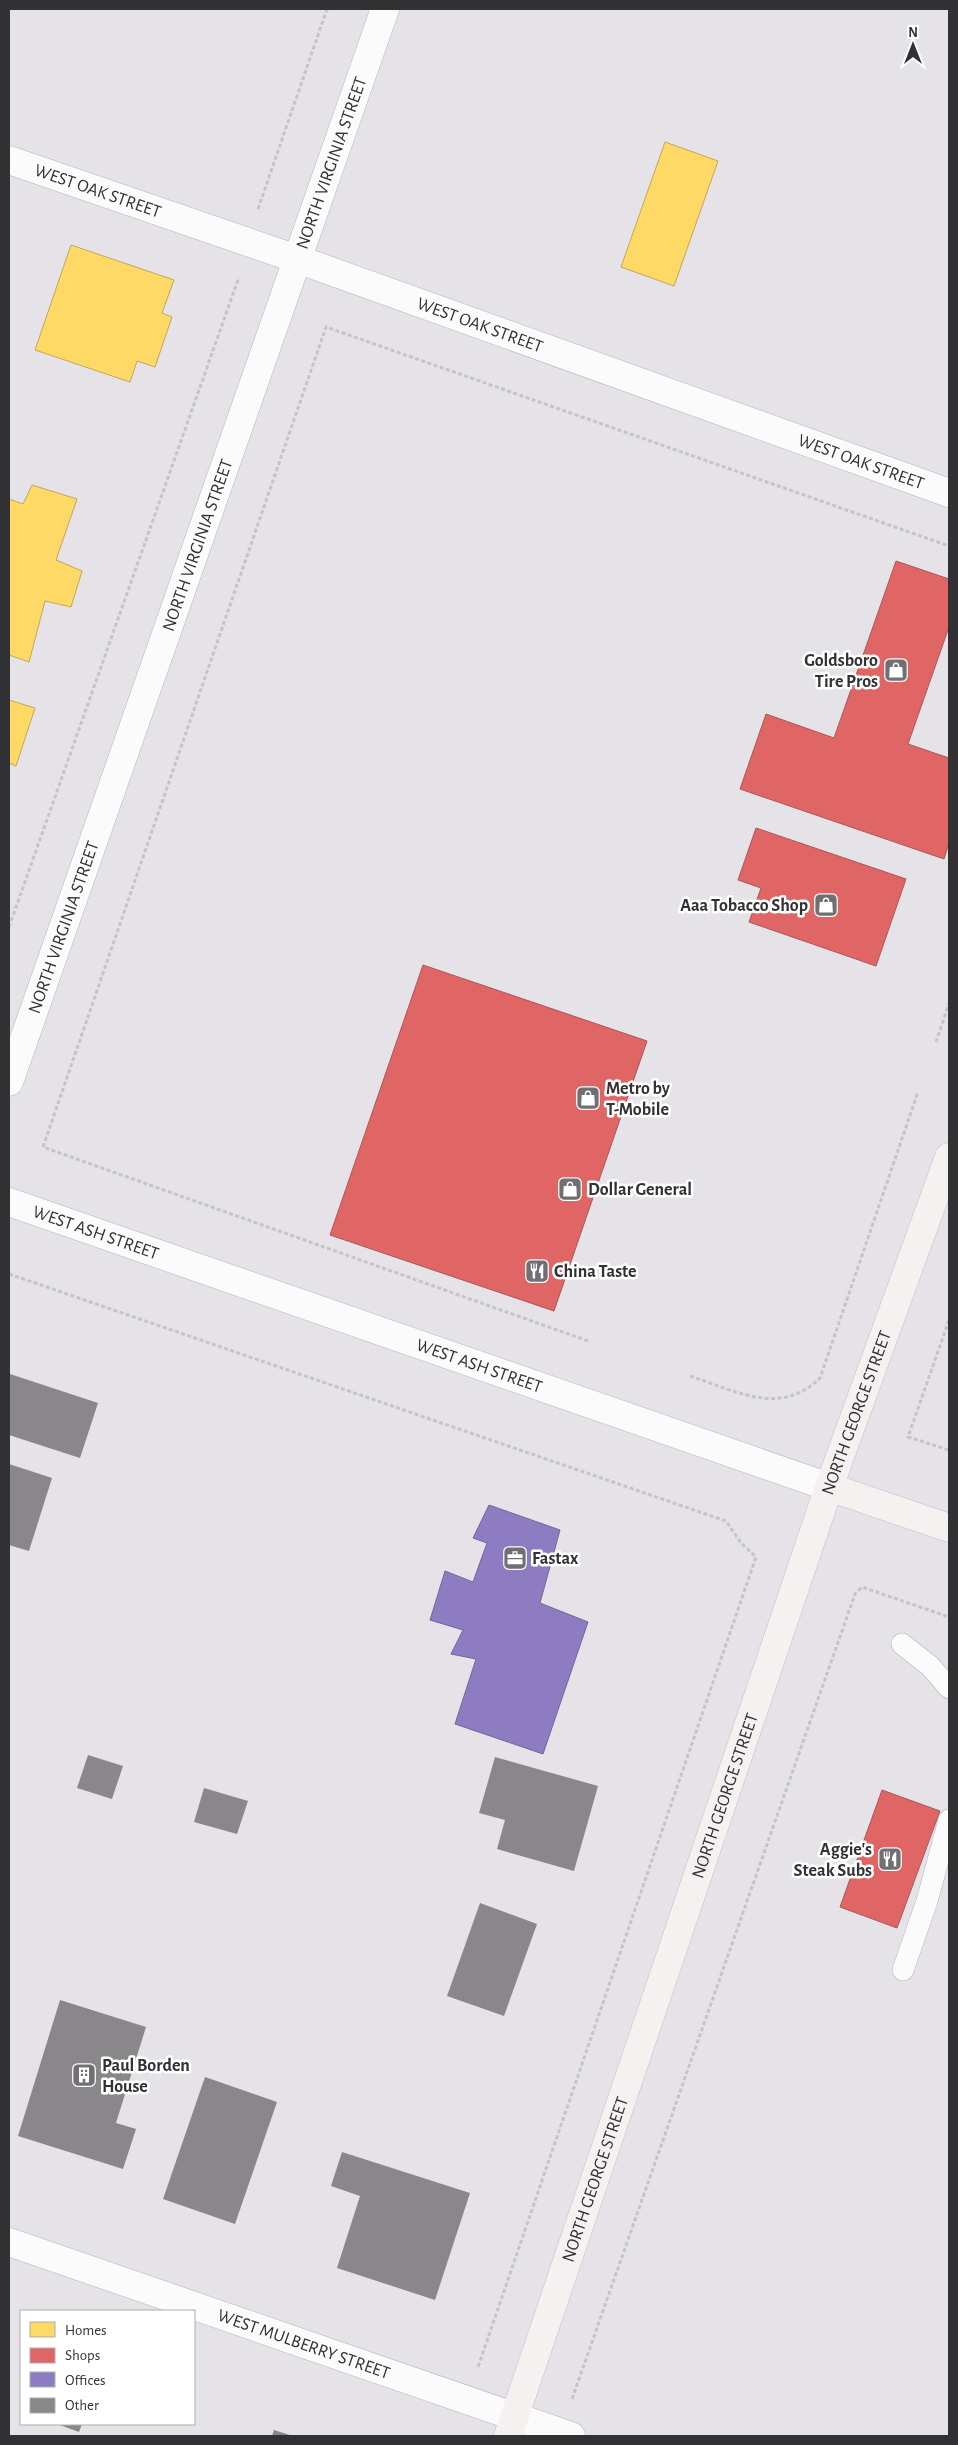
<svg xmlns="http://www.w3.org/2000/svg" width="958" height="2445" font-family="'Alegreya Sans',sans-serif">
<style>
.homes{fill:#ffd966;stroke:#c2a757}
.shops{fill:#e06666;stroke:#ac5657}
.offices{fill:#8e7cc3;stroke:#726698}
.building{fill:#89878a}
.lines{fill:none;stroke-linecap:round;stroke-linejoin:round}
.lane-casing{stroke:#b6b4b8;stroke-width:22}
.street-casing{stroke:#b6b4b8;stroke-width:29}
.secondary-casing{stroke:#b6b4b8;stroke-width:29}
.primary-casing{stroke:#c1c0c3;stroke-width:29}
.path{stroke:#c5c4c6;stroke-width:3;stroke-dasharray:4 2.5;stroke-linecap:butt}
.lane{stroke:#fbfbfc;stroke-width:21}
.street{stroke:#fbfbfc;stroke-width:28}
.secondary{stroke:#fbfbfc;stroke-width:28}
.primary{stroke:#f5f1f0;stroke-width:28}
.labels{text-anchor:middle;stroke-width:5;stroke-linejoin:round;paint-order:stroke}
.street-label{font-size:18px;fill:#323134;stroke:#fff}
.poi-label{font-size:18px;font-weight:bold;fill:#323134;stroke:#fff;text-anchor:start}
</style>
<rect width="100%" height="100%" fill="#e5e2e8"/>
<!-- homes -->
<g class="homes">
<path d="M665,142L718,161L674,286L621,267Z"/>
<path d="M71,245L174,280L162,313L172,317L155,367L137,361L130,382L35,350Z"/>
<path d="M32,485L77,499L56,560L82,571L71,607L45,601L29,662L9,655V499L23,504Z"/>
<path d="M9,700L35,708L16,766L9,763Z"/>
</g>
<!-- shops -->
<g class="shops">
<path d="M896,561L949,579V627L908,744L949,758V843L944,859L740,789L766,714L834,738Z"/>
<path d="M756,828L906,879L876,966L749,922L761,888L738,880Z"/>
<path d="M423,965L647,1041L554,1311L330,1235Z"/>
<path d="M882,1790L940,1811L897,1928L840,1907Z"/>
</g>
<!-- offices -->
<path class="offices" d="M489,1505L560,1530L540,1603L588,1622L543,1754L455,1724L476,1659L451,1654L463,1630L430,1620L445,1571L473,1582L487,1543L473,1538Z"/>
<!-- building -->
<g class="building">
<path d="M10,1374L98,1403L80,1458L9,1435Z"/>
<path d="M9,1464L52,1478L29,1551L9,1545Z"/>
<path d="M88,1755L123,1766L112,1799L77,1788Z"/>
<path d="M495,1757L598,1786L574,1871L497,1849L505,1820L479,1813Z"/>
<path d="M204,1788L248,1801L237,1834L194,1822Z"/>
<path d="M480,1903L537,1924L504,2016L447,1996Z"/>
<path d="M60,2000L146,2027L116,2123L136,2129L123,2169L18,2136Z"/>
<path d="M205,2077L277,2102L235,2224L163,2199Z"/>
<path d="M342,2152L470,2193L435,2300L337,2268L360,2196L331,2186Z"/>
<path d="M57,2424H82L79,2432Z"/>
<path d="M274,2430L293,2436H272Z"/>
</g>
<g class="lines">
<!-- lane casing -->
<g class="lane-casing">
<g id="lane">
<path d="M902,1644L930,1666L949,1688"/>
<path d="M903,1970L927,1901L949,1820"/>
</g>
</g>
<!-- street casing -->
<g class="street-casing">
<g id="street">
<path id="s1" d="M9,160L297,259L949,493"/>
<path id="s2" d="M9,1082L385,9"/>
<path id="s3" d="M9,2242L571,2436"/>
</g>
</g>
<!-- secondary casing -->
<g class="secondary-casing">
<g id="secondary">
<path id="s4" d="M9,1202L829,1487"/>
</g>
</g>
<!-- primary casing -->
<g class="primary-casing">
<g id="primary">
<path d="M829,1487L949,1528"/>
<path id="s5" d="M508,2436L829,1487L949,1157"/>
</g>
</g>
<!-- path -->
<g class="path">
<path d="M258,209L327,9"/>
<path d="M9,927L239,277"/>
<path d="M936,1042L949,1003"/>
<path d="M9,1274L726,1521L741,1543L756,1557L478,2367"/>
<path d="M949,1320L908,1437L949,1450"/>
<path d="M588,1341L43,1147L326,327L949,546"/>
<path d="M690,1376C736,1391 780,1417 820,1378L918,1092"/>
<path d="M572,2399L855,1594L862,1587L949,1617"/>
</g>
<!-- lane -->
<use href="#lane" class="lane"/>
<!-- street -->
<use href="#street" class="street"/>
<!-- secondary -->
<use href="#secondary" class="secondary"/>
<!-- primary -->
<use href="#primary" class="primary"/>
</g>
<!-- icons -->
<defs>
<g id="shop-square" transform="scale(1.25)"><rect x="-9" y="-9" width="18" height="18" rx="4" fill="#716f73" stroke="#fff"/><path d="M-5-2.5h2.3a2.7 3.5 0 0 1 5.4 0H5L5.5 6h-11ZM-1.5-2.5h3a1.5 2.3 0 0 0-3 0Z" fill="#fff"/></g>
<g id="restaurant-square" transform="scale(1.25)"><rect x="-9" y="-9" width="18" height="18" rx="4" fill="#716f73" stroke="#fff"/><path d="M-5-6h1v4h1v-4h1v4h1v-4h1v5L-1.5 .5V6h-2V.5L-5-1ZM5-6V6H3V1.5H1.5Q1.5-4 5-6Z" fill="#fff"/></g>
<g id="office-square" transform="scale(1.25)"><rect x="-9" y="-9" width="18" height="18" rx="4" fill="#716f73" stroke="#fff"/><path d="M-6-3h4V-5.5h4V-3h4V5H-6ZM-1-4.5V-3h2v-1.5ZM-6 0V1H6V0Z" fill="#fff"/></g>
<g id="building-square" transform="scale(1.25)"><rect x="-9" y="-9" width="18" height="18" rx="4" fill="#716f73" stroke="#fff"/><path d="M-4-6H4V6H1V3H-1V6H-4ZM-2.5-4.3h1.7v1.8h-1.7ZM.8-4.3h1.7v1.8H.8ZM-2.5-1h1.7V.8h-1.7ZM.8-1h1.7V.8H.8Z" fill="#fff"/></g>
</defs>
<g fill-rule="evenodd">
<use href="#shop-square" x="896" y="670"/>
<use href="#shop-square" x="826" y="905"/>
<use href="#shop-square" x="588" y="1098"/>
<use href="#shop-square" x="570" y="1189"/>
<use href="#restaurant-square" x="537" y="1271"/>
<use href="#office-square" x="515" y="1558"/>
<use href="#restaurant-square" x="890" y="1859"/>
<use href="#building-square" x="84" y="2075"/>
</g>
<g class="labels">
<!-- street labels -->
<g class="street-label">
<text dy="6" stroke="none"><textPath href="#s2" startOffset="974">NORTH VIRGINIA STREET</textPath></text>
<text dy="6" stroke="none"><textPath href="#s1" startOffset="94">WEST OAK STREET</textPath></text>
<text dy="6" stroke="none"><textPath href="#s1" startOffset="499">WEST OAK STREET</textPath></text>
<text dy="6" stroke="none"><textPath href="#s1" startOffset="904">WEST OAK STREET</textPath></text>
<text dy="6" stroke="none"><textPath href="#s2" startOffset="569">NORTH VIRGINIA STREET</textPath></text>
<text dy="6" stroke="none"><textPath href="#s2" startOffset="164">NORTH VIRGINIA STREET</textPath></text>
<text dy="6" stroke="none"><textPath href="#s4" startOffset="92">WEST ASH STREET</textPath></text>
<text dy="6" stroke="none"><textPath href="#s4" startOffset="498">WEST ASH STREET</textPath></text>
<text dy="6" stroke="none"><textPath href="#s5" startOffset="1081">NORTH GEORGE STREET</textPath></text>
<text dy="6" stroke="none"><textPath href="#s5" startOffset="676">NORTH GEORGE STREET</textPath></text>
<text dy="6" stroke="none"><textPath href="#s5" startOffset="271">NORTH GEORGE STREET</textPath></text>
<text dy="6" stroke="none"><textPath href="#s3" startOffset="312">WEST MULBERRY STREET</textPath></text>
</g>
<!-- poi labels -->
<g class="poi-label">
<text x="878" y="666" text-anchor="end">Goldsboro<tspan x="878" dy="21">Tire Pros</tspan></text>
<text x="808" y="911" text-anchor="end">Aaa Tobacco Shop</text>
<text x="606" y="1094">Metro by<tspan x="606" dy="21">T-Mobile</tspan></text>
<text x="588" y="1195">Dollar General</text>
<text x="554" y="1277">China Taste</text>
<text x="532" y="1564">Fastax</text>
<text x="872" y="1855" text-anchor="end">Aggie's<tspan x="872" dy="21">Steak Subs</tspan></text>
<text x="102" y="2071">Paul Borden<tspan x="102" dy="21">House</tspan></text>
</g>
</g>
<!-- border -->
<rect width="958" height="2445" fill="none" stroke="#323134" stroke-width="20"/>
<!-- legend -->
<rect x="20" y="2310" width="175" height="115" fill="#ffffff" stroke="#adadae"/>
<rect x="30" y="2322" width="25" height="15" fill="#ffd966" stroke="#adadae"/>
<text x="65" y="2335" font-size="15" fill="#323134">Homes</text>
<rect x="30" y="2348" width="25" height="15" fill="#e06666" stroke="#adadae"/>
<text x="65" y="2360" font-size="15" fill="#323134">Shops</text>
<rect x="30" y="2372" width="25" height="15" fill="#8e7cc3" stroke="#adadae"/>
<text x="65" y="2385" font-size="15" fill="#323134">Offices</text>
<rect x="30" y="2398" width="25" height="15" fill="#89878a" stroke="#adadae"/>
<text x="65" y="2410" font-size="15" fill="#323134">Other</text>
<!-- north arrow -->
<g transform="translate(913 45)" stroke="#ffffff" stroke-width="4" paint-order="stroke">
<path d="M0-4L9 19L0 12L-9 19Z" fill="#323134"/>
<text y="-8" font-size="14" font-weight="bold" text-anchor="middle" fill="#323134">N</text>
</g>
</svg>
